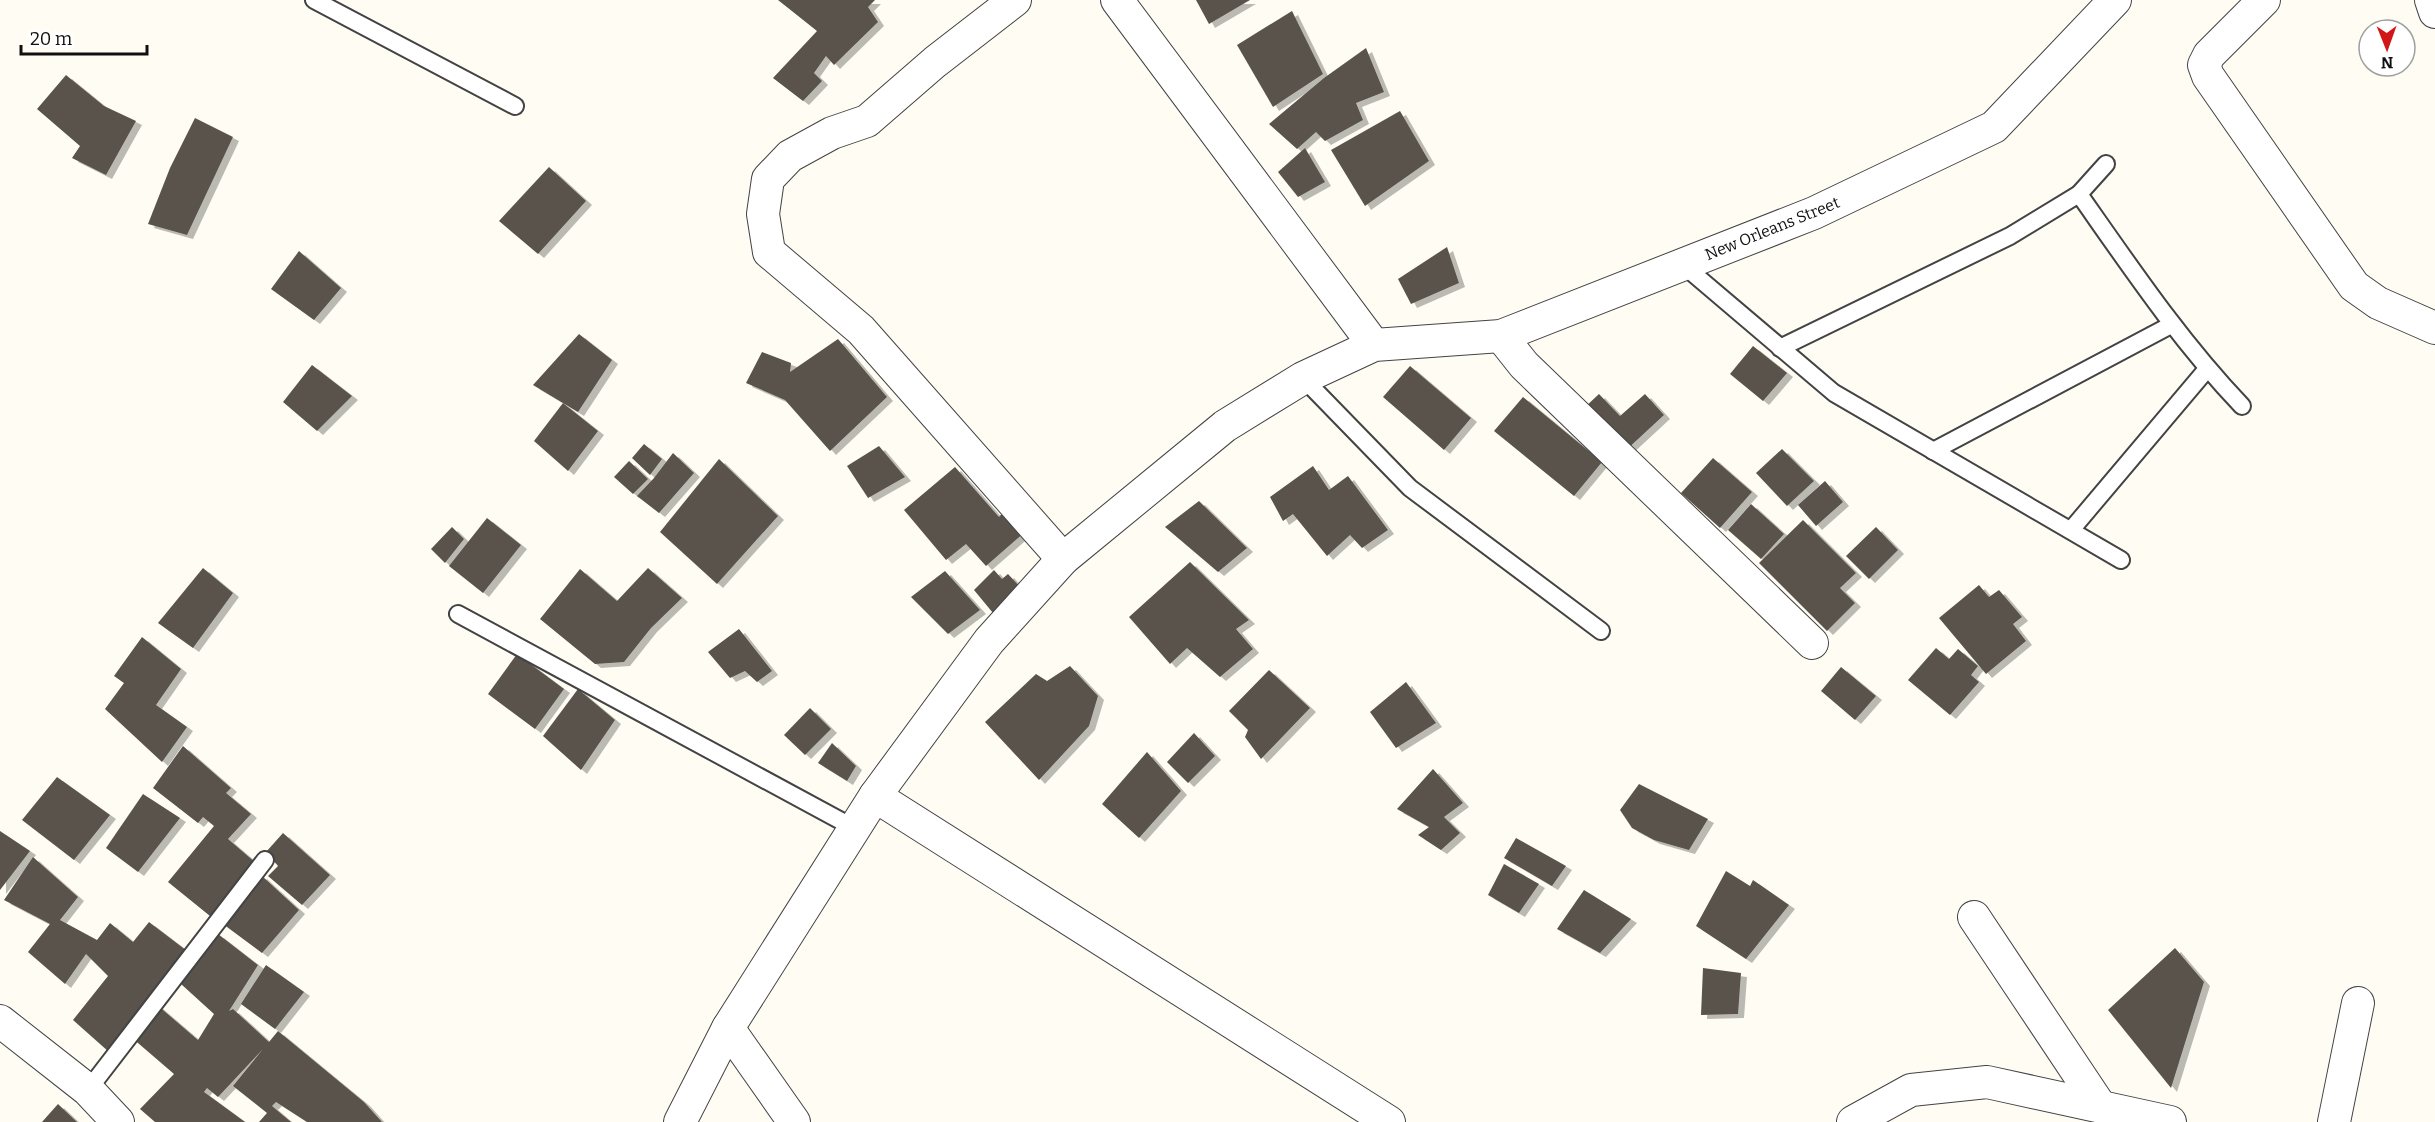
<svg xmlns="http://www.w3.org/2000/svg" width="2435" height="1122" font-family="Bitter,serif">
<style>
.building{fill:#5a524b;filter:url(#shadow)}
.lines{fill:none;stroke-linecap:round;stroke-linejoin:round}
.service-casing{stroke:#434343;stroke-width:20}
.minor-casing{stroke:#434343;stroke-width:34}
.service{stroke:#fff;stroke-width:16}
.minor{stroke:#fff;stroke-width:32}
.labels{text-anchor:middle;stroke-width:6;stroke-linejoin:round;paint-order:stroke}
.street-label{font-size:16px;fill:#101010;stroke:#fff}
</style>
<defs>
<filter id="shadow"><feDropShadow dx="6" dy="4" stdDeviation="0" flood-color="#0004"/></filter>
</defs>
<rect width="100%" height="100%" fill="#fffdf3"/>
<!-- building -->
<g class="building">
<path d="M778,0H875L868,7L878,22L834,65L826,56L814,73L822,81L803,101L773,78L817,31Z"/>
<path d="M1196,0H1250L1209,24Z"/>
<path d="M1292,11L1323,74L1273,107L1237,45Z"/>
<path d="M1366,48L1384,92L1356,103L1363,120L1325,141L1316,132L1297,149L1269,124L1324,78Z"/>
<path d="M66,75L104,106L136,121L106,175L72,158L80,146L37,109Z"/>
<path d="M1400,111L1429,161L1365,206L1331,150Z"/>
<path d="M195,118L233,137L187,235L148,224L170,168Z"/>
<path d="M1305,148L1325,182L1298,197L1278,172Z"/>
<path d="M549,167L586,201L538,254L499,221Z"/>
<path d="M1447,247L1459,283L1411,304L1398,279Z"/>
<path d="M299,251L341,288L314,320L271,289Z"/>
<path d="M579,334L612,360L578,412L533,385Z"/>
<path d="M838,339L887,397L830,451L785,400L746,383L762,352L791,363L790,372Z"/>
<path d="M1753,346L1787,373L1763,401L1730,374Z"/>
<path d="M312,365L352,396L317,431L283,402Z"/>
<path d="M1410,366L1471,418L1444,450L1383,397Z"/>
<path d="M1599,394L1620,416L1645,394L1664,415L1624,452L1584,408Z"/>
<path d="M1523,397L1602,462L1574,496L1494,431Z"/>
<path d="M563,403L598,431L568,471L534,441Z"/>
<path d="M644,444L662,459L650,475L632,458Z"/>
<path d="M879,446L905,477L868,498L847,466Z"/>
<path d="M1782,449L1814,481L1787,506L1756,473Z"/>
<path d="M673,453L694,473L659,513L637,496L654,478Z"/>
<path d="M1713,458L1752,492L1720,528L1681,493Z"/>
<path d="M719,459L778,516L717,584L660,532Z"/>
<path d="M629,461L648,479L633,494L614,477Z"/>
<path d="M1313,466L1329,490L1348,476L1388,530L1362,548L1350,535L1327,556L1293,514L1283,521L1270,497Z"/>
<path d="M955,467L999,517L1007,508L1026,531L986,566L966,544L946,560L904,510Z"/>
<path d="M1825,481L1843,502L1816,526L1798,505Z"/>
<path d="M1199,501L1247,548L1218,572L1165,527Z"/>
<path d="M1751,504L1784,534L1761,559L1728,530Z"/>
<path d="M487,518L521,545L483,593L449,566Z"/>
<path d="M1803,520L1856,573L1840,588L1855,603L1827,631L1759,563Z"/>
<path d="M452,527L464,539L445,563L431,549Z"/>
<path d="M1876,527L1898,550L1869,579L1846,556Z"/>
<path d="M1190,562L1249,620L1236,629L1253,649L1220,677L1187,648L1170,664L1129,617Z"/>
<path d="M203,568L233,593L193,648L158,623Z"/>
<path d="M648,568L682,598L651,628L624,662L595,664L540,619L580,569L617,601Z"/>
<path d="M994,570L1002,579L1008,574L1021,588L993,613L974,590Z"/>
<path d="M945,571L980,610L948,634L911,597Z"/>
<path d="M1979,585L1989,597L1999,590L2022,617L2013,624L2026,641L1986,674L1939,618Z"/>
<path d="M739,629L772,671L757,682L745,671L730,678L708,652Z"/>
<path d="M142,637L181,669L156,705L187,727L162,762L105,709L124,683L114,676Z"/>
<path d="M1936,648L1949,659L1958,649L1978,666L1971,675L1979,682L1950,715L1908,680Z"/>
<path d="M517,654L564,689L535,729L488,694Z"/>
<path d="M1070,666L1098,696L1089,726L1039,780L985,722L1036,674L1047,681Z"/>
<path d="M1841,667L1876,696L1855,720L1821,691Z"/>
<path d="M1269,670L1310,708L1261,759L1245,737L1248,730L1229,711Z"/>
<path d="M1406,682L1436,723L1396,748L1370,712Z"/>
<path d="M578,689L615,720L581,770L543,736Z"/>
<path d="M810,708L831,729L805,755L784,735Z"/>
<path d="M1194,733L1215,756L1188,783L1167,762Z"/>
<path d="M832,743L856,766L847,781L818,763Z"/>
<path d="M183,746L231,788L226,793L251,814L228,839L256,863L210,916L168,882L214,826L203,817L198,823L153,788Z"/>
<path d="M1147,752L1181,791L1139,838L1102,804Z"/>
<path d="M1433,769L1463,803L1444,817L1460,833L1441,850L1418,835L1429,827L1397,809Z"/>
<path d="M57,777L110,815L74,860L22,820Z"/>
<path d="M1639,784L1708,819L1689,850L1654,840L1632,828L1620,810Z"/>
<path d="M143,794L180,818L138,872L106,848Z"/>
<path d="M0,831L30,851L0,890Z"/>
<path d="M283,833L330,875L302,905L268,876L278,866L266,852Z"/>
<path d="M1516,838L1566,866L1552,886L1504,858Z"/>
<path d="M33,857L78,897L60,920L97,940L110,923L133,942L149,922L191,954L109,1052L73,1020L108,976L86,954L65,984L28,952L50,924L4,900Z"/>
<path d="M1504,864L1539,884L1519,913L1488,895Z"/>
<path d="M1726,871L1750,886L1753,880L1789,905L1746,959L1696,926Z"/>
<path d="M261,875L299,910L262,953L223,924Z"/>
<path d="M1584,890L1631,919L1600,953L1557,929Z"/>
<path d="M218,934L258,965L229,1011L233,1009L269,1042L278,1031L364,1102L382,1122H307L276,1102L272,1106L291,1122H259L267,1113L233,1086L263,1049L218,1097L207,1088L204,1092L245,1122H155L140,1109L174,1074L131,1037L156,1004L198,1040L214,1014L181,984Z"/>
<path d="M2175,948L2204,982L2171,1088L2108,1010Z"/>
<path d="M266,965L304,992L275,1029L241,1004Z"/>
<path d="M1703,968L1741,973L1738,1014L1701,1015Z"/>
<path d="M58,1104L77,1122H42Z"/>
</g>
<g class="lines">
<!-- service casing -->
<g class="service-casing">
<g id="service">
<path d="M314,0L515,106"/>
<path d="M2079,194C2131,268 2180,341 2242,406"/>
<path d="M1682,264L1834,393L2121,560"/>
<path d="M1780,348L2010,236L2079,194L2106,164"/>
<path d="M1303,378L1410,488L1601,631"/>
<path d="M1933,451L2171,325"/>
<path d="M2071,530L2207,369"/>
<path d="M458,614L856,829"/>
<path d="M88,1090L265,860"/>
</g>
</g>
<!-- minor casing -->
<g class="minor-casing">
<g id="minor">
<path d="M1015,0L935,62L867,121L832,133L790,156L768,179L763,214L769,252L861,330L1063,559"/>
<path d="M1117,0L1374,345"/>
<path d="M2264,0L2209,55L2204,65L2208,76L2354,286L2378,303L2435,328"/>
<path d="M2431,0L2435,12"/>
<path d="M1501,336L1524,365L1812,643"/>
<path d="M875,796L1389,1122"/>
<path d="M1974,917L2100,1106"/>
<path d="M0,1021L88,1090L118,1122"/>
<path d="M728,1028L794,1122"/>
<path d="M680,1122L728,1028L875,796L989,641L1063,559L1225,426L1303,378L1374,345L1501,336L1814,213L1994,127L2115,0"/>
<path d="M1853,1122L1911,1090L1987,1082L2170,1122"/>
<path d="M2334,1122L2358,1003"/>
</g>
</g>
<!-- service -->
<use href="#service" class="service"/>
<!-- minor -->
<use href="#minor" class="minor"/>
</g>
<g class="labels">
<!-- street labels -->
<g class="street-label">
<text transform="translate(1772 228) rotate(-22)" y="6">New Orleans Street</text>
</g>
</g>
<!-- north arrow -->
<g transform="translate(2387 48) rotate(179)"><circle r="28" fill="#ffffff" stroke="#9f9f9f" stroke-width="1.5"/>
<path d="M0-4.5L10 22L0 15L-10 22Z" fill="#d11718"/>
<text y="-9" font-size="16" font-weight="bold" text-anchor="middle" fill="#101010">N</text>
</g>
<!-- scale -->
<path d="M21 45v9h126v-9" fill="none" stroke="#101010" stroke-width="3"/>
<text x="30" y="45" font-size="18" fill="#101010" stroke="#ffffff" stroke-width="4.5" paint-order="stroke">20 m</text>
</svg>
